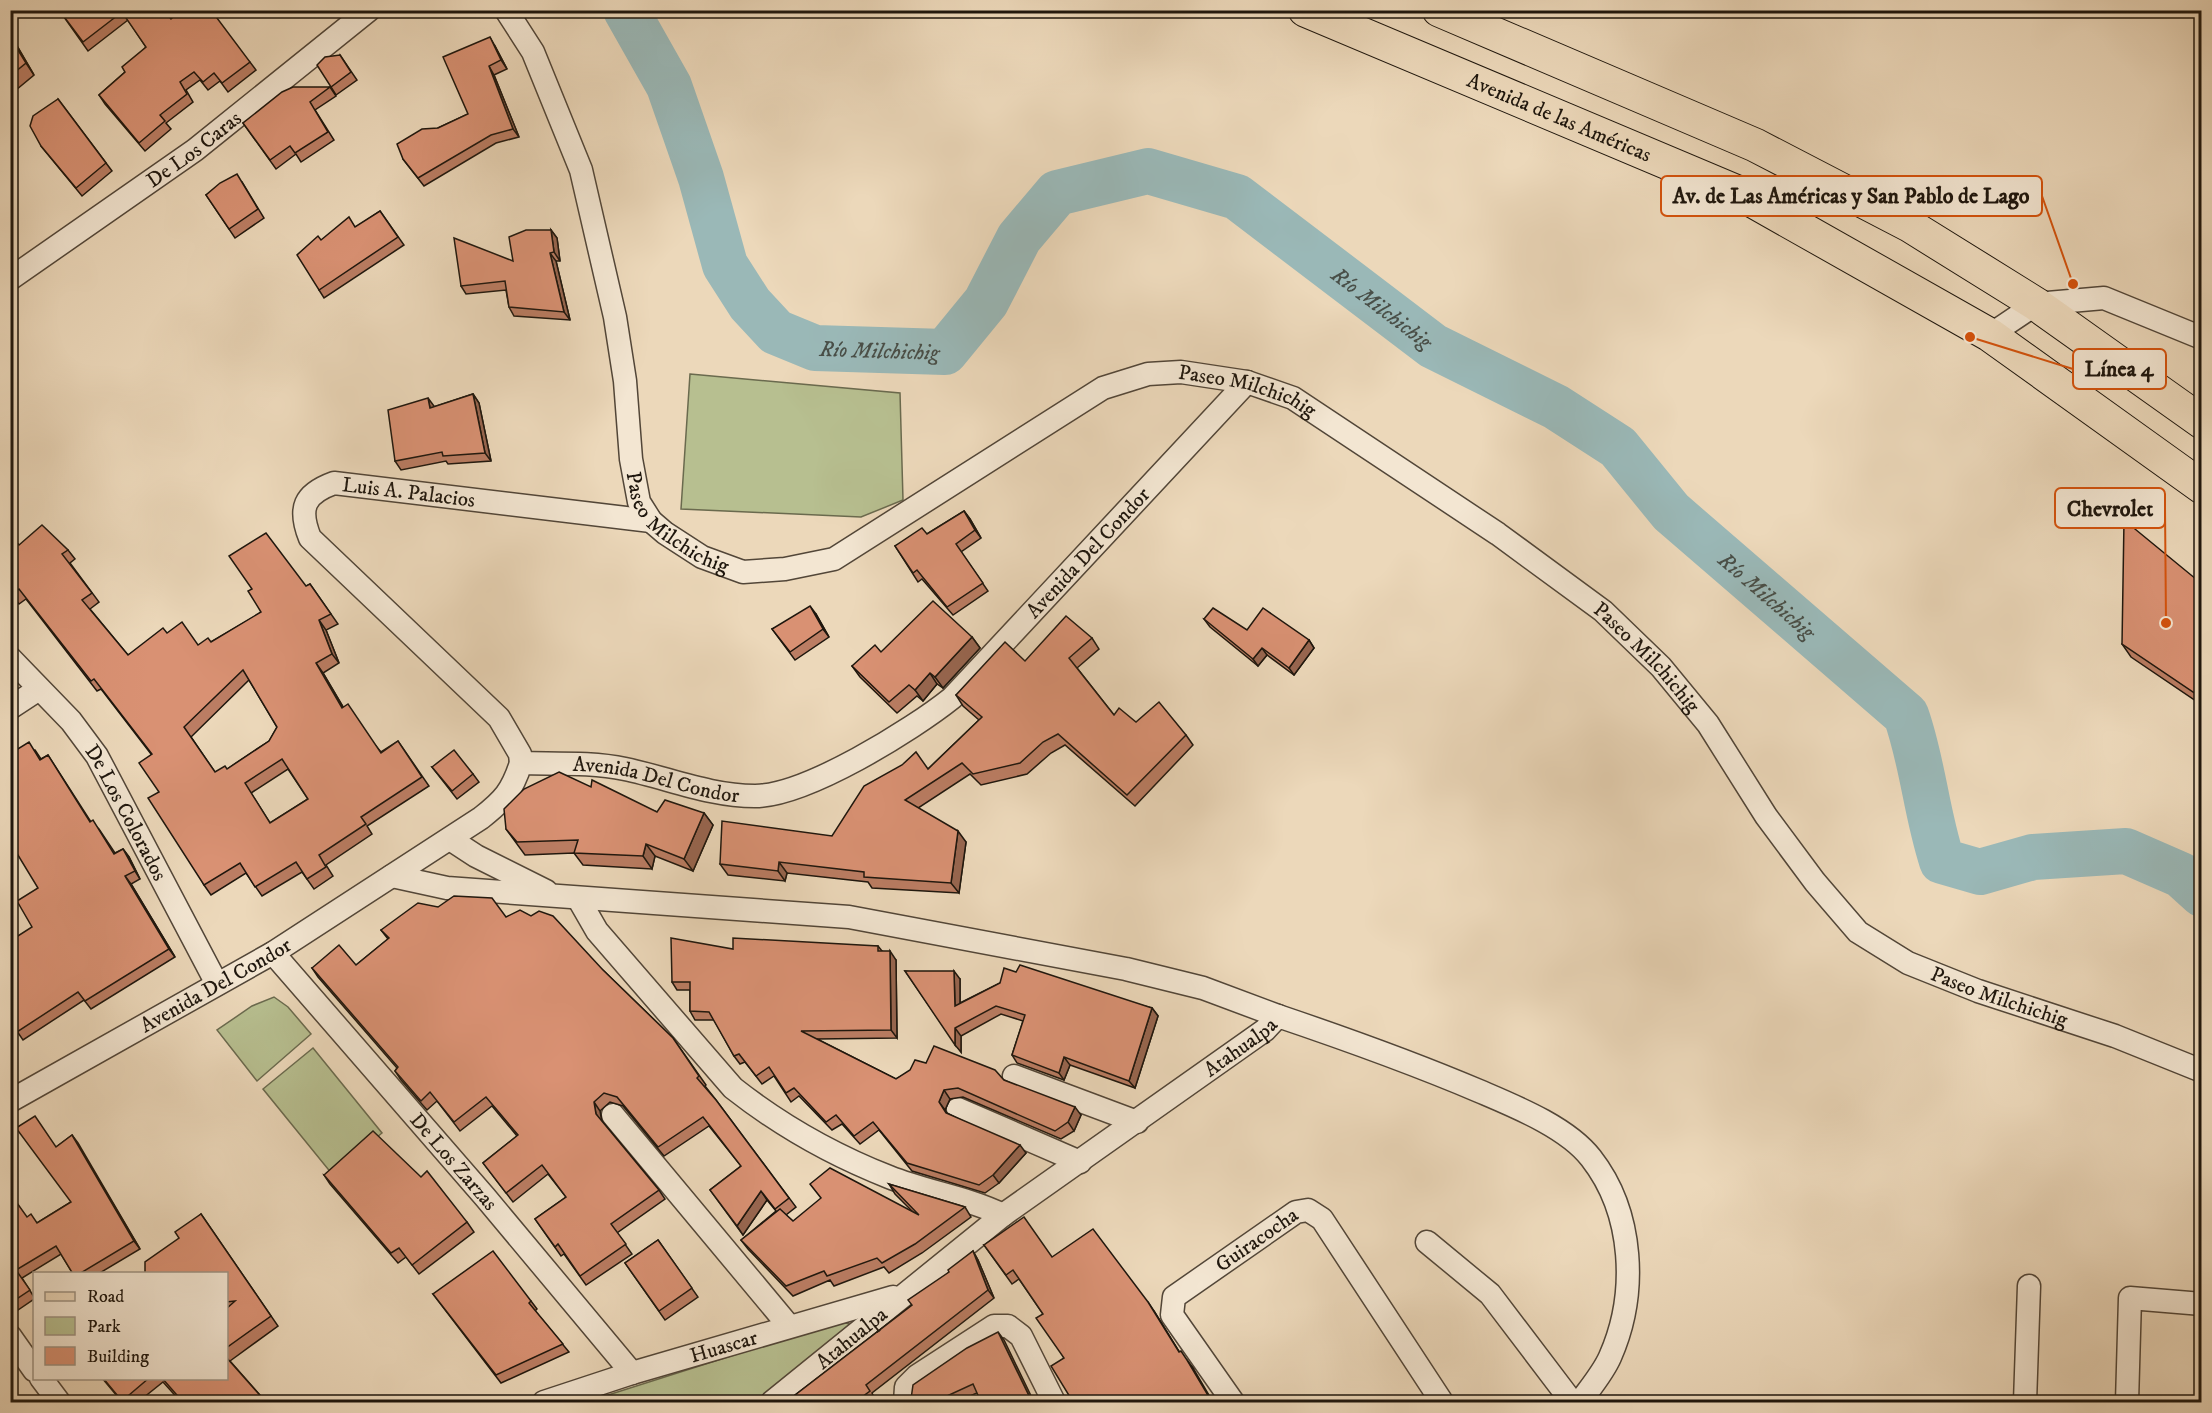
<svg xmlns="http://www.w3.org/2000/svg" width="2212" height="1413" font-family="'IM FELL DW Pica',serif">
<style>
.green{fill:#b7bf90;stroke:#6a6a4e;stroke-width:1.5}
.lines{fill:none;stroke-linecap:round;stroke-linejoin:round}
.river{stroke:#9ab8b7;stroke-width:46}
.minor-casing{stroke:#524638;stroke-width:25}
.primary-casing{stroke:#1e160d;stroke-width:35}
.minor{stroke:#f3e6d2;stroke-width:22}
.primary{stroke:#ecd8ba;stroke-width:33}
.wall{fill:#bb7d63;stroke:#1e160d;stroke-width:1.5;fill-rule:evenodd}
.shaded-wall{fill:#986650;stroke:#1e160d;stroke-width:1.5}
.building{fill:#d99173;stroke:#1e160d;stroke-width:1.5;fill-rule:evenodd}
.labels{text-anchor:middle;stroke-width:4.5;stroke-linejoin:round;paint-order:stroke}
.street-label{font-size:21px;fill:#1e160d;stroke:#f3e6d2}
.water-label{font-size:22px;font-style:italic;fill:#494f48;stroke:#f3e6d2}
.leader{fill:none;stroke:#d4520c;stroke-width:2}
.callout-dot{fill:#d4520c;stroke:#f3e6d2;stroke-width:2}
.callout{fill:#f3e6d2;stroke:#d4520c;stroke-width:2}
.callout-label{font-size:22px;text-anchor:middle;font-weight:bold;fill:#1e160d}
</style>
<rect width="100%" height="100%" fill="#ecd8ba"/>
<filter id="stains"><feTurbulence type="fractalNoise" baseFrequency=".00333" numOctaves="4"/><feColorMatrix values="0 0 0 0 .2 0 0 0 0 .09 0 0 0 0 .02 0 0 0 .5 -.17"/></filter>
<radialGradient id="worn" r=".72"><stop offset=".6" stop-color="#630" stop-opacity="0"/><stop offset="1" stop-color="#630" stop-opacity=".3"/></radialGradient>
<!-- green -->
<g class="green">
<path d="M690,374L900,393L903,500L861,517L681,509Z"/>
<path d="M274,997L288,1007L311,1034L257,1081L217,1030L252,1006Z"/>
<path d="M313,1048L382,1133L332,1174L263,1089Z"/>
<path d="M841,1321L849,1324L847,1330L759,1402H586Z"/>
</g>
<g class="lines">
<!-- river -->
<path class="river" id="s1" d="M626,10L669,86L701,178L725,265L750,304L776,332L815,348L945,352L986,302L1019,238L1057,193L1148,171L1237,197L1433,346L1556,407L1618,447L1671,512L1906,715C1923,763 1926,812 1942,861L1980,872L2033,857L2126,851L2181,875L2202,894"/>
<!-- minor casing -->
<g class="minor-casing">
<g id="minor">
<path id="s2" d="M506,10L533,52L581,170L615,317L625,381L631,459L639,502L651,521L665,533L702,557L743,572L785,569L834,559L1103,388L1148,374L1181,372L1247,382L1293,398L1498,534L1603,611L1661,667L1708,724L1766,816L1815,882L1858,932L1908,963L1978,991L2115,1036L2202,1071"/>
<path id="s3" d="M10,279L195,150L369,10"/>
<path d="M1990,335L2036,304L2104,298L2202,338"/>
<path id="s4" d="M10,658L71,721L97,756L217,984"/>
<path d="M10,708L39,689"/>
<path id="s5" d="M521,763L520,754L499,718L310,538C298,508 304,494 334,483L651,521"/>
<path d="M450,839L476,856L546,891"/>
<path d="M392,876L447,888L849,917L1126,969L1203,988L1278,1016"/>
<path d="M578,898L597,931L733,1088C780,1125 833,1155 889,1177C926,1192 966,1197 1003,1215"/>
<path id="s6" d="M273,953L485,1197L632,1373"/>
<path d="M1014,1076L1137,1122"/>
<path id="s7" d="M10,1101L273,953L481,818C504,800 512,791 521,763C555,764 592,762 625,769C668,778 710,796 755,796C806,796 912,730 952,698L1247,382"/>
<path d="M958,1109L1080,1162"/>
<path d="M613,1115L789,1326"/>
<path d="M1427,1242L1490,1294L1572,1402"/>
<path d="M10,1336L34,1370"/>
<path d="M41,1378L59,1402"/>
<path id="s8" d="M544,1402L632,1373L893,1297"/>
<path id="s9" d="M772,1402L1003,1215L1265,1030L1278,1016C1346,1039 1413,1063 1479,1091C1514,1106 1567,1127 1591,1158C1634,1213 1638,1294 1610,1357C1603,1373 1590,1388 1580,1402"/>
<path d="M905,1402L906,1387L917,1376L994,1326H1008L1021,1336L1054,1402"/>
<path id="s10" d="M1233,1402L1172,1315L1174,1297L1296,1212L1308,1210L1322,1219L1442,1402"/>
<path d="M2025,1402L2029,1286"/>
<path d="M2127,1402L2130,1298L2202,1304"/>
</g>
</g>
<!-- primary casing -->
<g class="primary-casing">
<g id="primary">
<path id="s11" d="M1305,10L1737,192L1990,335L2202,487"/>
<path d="M1439,10L1755,145L1909,225L2036,304L2202,422"/>
</g>
</g>
<!-- minor -->
<use href="#minor" class="minor"/>
<!-- primary -->
<use href="#primary" class="primary"/>
</g>
<!-- wall -->
<g class="wall">
<path d="M59,10H164L171,19L250,62L256,70L228,92L220,81L208,90L200,80L186,90L193,102L166,123L171,129L145,151L105,104L99,95L125,72L146,47L128,20L88,51Z"/>
<path d="M10,34L34,75L10,95Z"/>
<path d="M495,46L507,69L494,75L519,137L496,143L424,186L403,159L438,128L468,114Z"/>
<path d="M340,55L357,80L336,95L331,87Z"/>
<path d="M330,87L336,96L315,110L334,140L301,162L296,154L276,169L243,123Z"/>
<path d="M58,99L112,171L82,196L41,146Z"/>
<path d="M242,182L264,218L235,238L206,195Z"/>
<path d="M380,211L404,245L324,298L319,290L321,240L356,227Z"/>
<path d="M551,230L557,238L560,261H556L570,320L514,316L509,307L506,290L466,294L461,286L513,261Z"/>
<path d="M473,394L479,403L491,461L448,464L446,461L401,470L395,461L434,407Z"/>
<path d="M964,511L970,519L981,538L961,552L988,591L953,615L922,579L918,582L895,546L927,534Z"/>
<path d="M10,536L19,545L68,550L75,559L70,563L99,602L90,609L128,655L167,633L198,645L211,642L310,584L338,624L326,630L339,663L323,673L343,707L381,752L398,741L429,786L367,826L372,834L326,865L333,876L314,889L302,872L262,896L246,873L211,895L204,885L159,792L151,754L101,689L97,691L26,599L19,604L10,593ZM249,680L277,727L269,741L227,769L215,772L191,737ZM288,769L308,799L270,823L251,793Z"/>
<path d="M2202,584V705L2131,657L2122,644Z"/>
<path d="M816,614L829,637L795,660L772,629Z"/>
<path d="M1204,619L1247,630L1309,640L1314,648L1294,675L1267,655L1258,666L1210,627Z"/>
<path d="M972,637L980,648L943,688L937,684L923,701L917,696L897,713L860,677L852,666L881,652Z"/>
<path d="M1092,638L1099,649L1077,668L1114,715L1136,722L1186,735L1193,745L1135,806L1065,745L1051,753L1027,774L981,785L970,774L918,808L966,842L959,893L872,888L868,882L787,873L785,881L728,875L720,864L832,836L928,769L979,720L963,706L956,695L1025,661Z"/>
<path d="M35,750L41,759L48,755L91,822L99,829L115,853L123,849L129,857L140,879L131,884L175,957L91,1009L84,1000L23,1040L10,1021L32,927L38,888L13,752Z"/>
<path d="M432,767L473,774L479,782L457,799Z"/>
<path d="M591,787L657,812L704,813L713,825L693,871L655,856L652,869L583,865L574,853L525,855L506,829Z"/>
<path d="M438,907L506,917L603,970L673,1038L706,1085L705,1086L716,1100L796,1207L786,1215L793,1221L913,1212L895,1194L889,1184L965,1207L971,1217L922,1253L889,1273L884,1267L834,1286L830,1280L793,1296L748,1249L741,1240L776,1211L767,1200L743,1235L710,1190L741,1166L709,1126L664,1156L623,1106L610,1102L600,1111L602,1121L659,1190L665,1199L617,1233L632,1254L586,1285L564,1254L561,1256L535,1219L566,1197L548,1174L513,1202L483,1163L517,1136L492,1106L460,1131L437,1101L427,1110L401,1080L395,1071L397,1068L318,977L312,968L356,965L388,939L381,930Z"/>
<path d="M878,946L882,951L896,960L897,1038L817,1039L896,1079L926,1063L1004,1080L1081,1115L1074,1131L1061,1139L963,1097L950,1099L945,1110L947,1113L1026,1153L999,1183L985,1193L912,1171L879,1130L860,1144L842,1124L832,1130L799,1096L791,1102L774,1076L762,1084L745,1062L740,1064L734,1056L714,1020H695L690,1011V990H677L672,982L733,949Z"/>
<path d="M905,971L960,979V1003L1000,983L1016,972L1152,1008L1158,1016L1135,1088L1070,1065L1064,1080L1017,1063L1012,1055L1023,1021L1001,1014L961,1036V1052Z"/>
<path d="M72,1135L140,1249L98,1274H73L61,1254L22,1278L34,1297V1299L18,1310L10,1300L27,1217L37,1223L71,1202L56,1147Z"/>
<path d="M324,1175L467,1222L474,1232L419,1274L406,1257L398,1263L330,1184Z"/>
<path d="M201,1214L278,1326L230,1361L266,1402H181L163,1382L138,1402H122L102,1378H226V1274L179,1238Z"/>
<path d="M658,1240L698,1297L665,1320L625,1263Z"/>
<path d="M984,1245L1052,1257L1154,1311L1179,1352L1193,1368L1064,1358L1043,1314L1019,1279L1012,1284Z"/>
<path d="M973,1251L978,1260L994,1298L872,1393L875,1399L871,1402H786L912,1305Z"/>
<path d="M433,1294L531,1301L537,1309L535,1311L569,1352L501,1383Z"/>
<path d="M1004,1340L977,1393L956,1402H913Z"/>
</g>
<!-- shaded-wall -->
<g class="shaded-wall">
<path d="M10,34L34,75L26,63L10,37Z"/>
<path d="M490,37L495,46L507,69L501,60Z"/>
<path d="M489,66L494,75L519,137L513,129Z"/>
<path d="M551,230L557,238L560,261L554,252Z"/>
<path d="M550,253L556,261L570,320L564,312Z"/>
<path d="M473,394L479,403L491,461L485,453Z"/>
<path d="M428,398L434,406L436,416L430,408Z"/>
<path d="M964,511L970,519L981,538L975,530Z"/>
<path d="M810,606L816,614L829,637L823,629Z"/>
<path d="M319,620L326,630L339,663L332,654Z"/>
<path d="M972,637L980,648L943,688L935,677Z"/>
<path d="M1309,640L1314,648L1294,675L1289,668Z"/>
<path d="M1262,648L1267,655L1258,666L1253,659Z"/>
<path d="M316,663L323,673L349,717L342,708Z"/>
<path d="M930,673L937,684L923,701L915,690Z"/>
<path d="M704,813L713,825L693,871L684,859Z"/>
<path d="M958,831L966,842L959,893L951,883Z"/>
<path d="M646,844L655,856L652,869L643,856Z"/>
<path d="M123,849L129,857L140,879L135,871Z"/>
<path d="M779,862L787,873L785,881L778,871Z"/>
<path d="M125,876L131,884L175,957L169,949Z"/>
<path d="M890,951L896,960L897,1038L891,1030Z"/>
<path d="M954,971L960,979V1014L955,1006Z"/>
<path d="M1152,1008L1158,1016L1135,1088L1129,1081Z"/>
<path d="M955,1028L961,1036V1052L955,1045Z"/>
<path d="M1064,1057L1070,1065L1064,1080L1059,1073Z"/>
<path d="M944,1090L950,1099L945,1110L939,1102Z"/>
<path d="M594,1102L600,1111L602,1123L596,1114Z"/>
<path d="M1075,1107L1081,1115L1074,1131L1068,1122Z"/>
<path d="M72,1135L78,1143L140,1249L134,1241Z"/>
<path d="M1020,1145L1026,1153L999,1183L993,1175Z"/>
<path d="M761,1191L767,1200L743,1235L737,1226Z"/>
<path d="M973,1251L978,1260L994,1298L988,1290Z"/>
<path d="M1148,1302L1154,1311L1185,1361L1179,1352Z"/>
<path d="M998,1332L1004,1340L1034,1402H1032Z"/>
<path d="M1187,1360L1193,1368L1213,1402H1212Z"/>
</g>
<!-- building -->
<g class="building">
<path d="M59,10H164L171,19L181,10H211L250,62L222,83L214,73L203,82L194,72L180,82L187,94L160,115L165,121L139,143L99,95L125,72L122,67L146,47L122,12L83,42Z"/>
<path d="M10,37L26,63L10,76Z"/>
<path d="M490,37L501,60L489,66L513,129L491,135L418,178L403,159L397,144L422,129L438,128L468,114L443,57Z"/>
<path d="M340,55L351,72L331,87L317,65L325,57Z"/>
<path d="M293,87H330L310,102L328,132L295,153L290,146L270,160L243,123L282,92Z"/>
<path d="M58,99L106,163L76,188L41,146L30,126L33,116Z"/>
<path d="M237,174L258,209L229,229L206,195L220,183Z"/>
<path d="M380,211L398,237L319,290L297,255L318,236L321,240L349,217L355,227Z"/>
<path d="M526,230H551L554,252L550,253L564,312L509,307L505,281L461,286L454,238L513,261L509,237Z"/>
<path d="M473,394L485,453L443,456L442,452L395,461L388,410L428,398L430,408Z"/>
<path d="M964,511L975,530L956,544L983,583L947,607L917,570L913,573L895,546L922,528L927,534Z"/>
<path d="M2124,520L2202,584V698L2122,644Z"/>
<path d="M42,525L68,550L62,554L92,593L82,600L128,655L163,628L167,633L182,622L198,645L208,638L211,642L261,612L248,591L252,589L229,556L266,533L306,586L310,584L331,614L319,620L332,654L316,663L342,708L348,704L381,753L398,741L422,777L361,817L366,824L319,855L326,867L307,879L296,862L255,887L240,863L204,885L148,798L159,792L139,763L152,754L94,679L91,681L19,589L12,594L10,592V536L19,545ZM243,670L277,727L269,741L227,769L225,766L215,772L184,727ZM282,759L308,799L270,823L245,783Z"/>
<path d="M933,601L972,637L935,677L930,673L915,690L909,685L889,702L852,666L875,645L881,652Z"/>
<path d="M810,606L823,629L790,652L772,629Z"/>
<path d="M1213,608L1247,630L1263,608L1309,640L1289,668L1262,648L1253,659L1204,619Z"/>
<path d="M1066,616L1092,638L1069,658L1114,715L1119,708L1136,722L1159,702L1186,735L1127,795L1058,734L1043,742L1020,763L973,774L962,763L905,800L958,831L951,883L864,877V872L779,862L778,871L720,864L722,821L832,836L864,786L902,765L916,752L928,769L982,717L956,695L1005,642L1025,661Z"/>
<path d="M29,742L40,760L48,755L90,822L93,820L114,854L123,849L135,871L125,876L169,949L85,1001L78,992L17,1032L10,1021V941L32,927L17,901L38,888L10,842V748L13,752Z"/>
<path d="M454,750L473,774L452,791L432,767Z"/>
<path d="M559,772L591,787L592,780L657,812L665,800L704,813L684,859L646,844L643,856L574,853L578,840L517,842L506,829L504,809L524,789Z"/>
<path d="M454,896L492,898L506,917L520,910L531,916L539,911L553,916L603,970L673,1038L699,1076L697,1078L716,1100L789,1198L775,1209L761,1191L737,1226L710,1190L741,1166L703,1117L658,1147L617,1097L604,1093L594,1102L596,1114L659,1190L611,1224L626,1244L580,1276L558,1244L555,1247L535,1219L566,1197L542,1165L506,1193L483,1163L518,1135L486,1097L454,1122L430,1092L421,1101L395,1071L398,1067L312,968L339,945L356,965L389,938L381,930L418,903L438,907Z"/>
<path d="M671,938L733,949V938L878,946V951H890L891,1030L801,1031L896,1079L910,1070L915,1060L926,1063L934,1046L995,1070L1004,1080L1075,1107L1068,1122L1055,1131L958,1088L944,1090L939,1102L946,1113L1020,1145L993,1175L979,1185L907,1163L873,1122L854,1136L836,1115L826,1122L794,1088L786,1093L769,1067L756,1076L739,1054L734,1056L709,1012L690,1011V982H672Z"/>
<path d="M1020,965L1152,1008L1129,1081L1064,1057L1059,1073L1012,1055L1025,1015L996,1006L955,1028V1045L905,971H954L955,1006L1000,983L1004,968L1016,972Z"/>
<path d="M35,1116L56,1147L72,1135L134,1241L79,1274H73L56,1246L16,1270L30,1290L12,1302L10,1300V1193L27,1217L31,1214L37,1223L71,1202L16,1128Z"/>
<path d="M373,1131L421,1177L427,1171L467,1222L412,1265L399,1248L391,1253L324,1175Z"/>
<path d="M830,1168L919,1215L889,1184L965,1207L915,1244L882,1263L877,1258L827,1276L824,1271L786,1286L741,1240L780,1209L793,1221L821,1198L810,1184Z"/>
<path d="M201,1214L271,1316L226,1348V1309L235,1301L226,1302V1274H145V1262L179,1238L175,1232Z"/>
<path d="M1024,1217L1052,1257L1093,1229L1148,1302L1179,1352L1181,1351L1187,1360L1212,1402H1073L1051,1366L1064,1358L1036,1318L1043,1314L1013,1270L1006,1275L984,1245Z"/>
<path d="M658,1240L692,1288L659,1311L625,1263Z"/>
<path d="M493,1251L531,1301L529,1303L563,1344L496,1375L433,1294Z"/>
<path d="M973,1251L988,1290L866,1385L870,1391L855,1402H786L912,1305L908,1300L949,1272L948,1270Z"/>
<path d="M998,1332L1032,1402H981L973,1384L936,1401L937,1402H913L911,1399L913,1385L967,1348Z"/>
<path d="M226,1357L266,1402H183L162,1378H226Z"/>
<path d="M103,1378H149L122,1401Z"/>
<path d="M10,1391L19,1402L23,1398L27,1402H10Z"/>
</g>
<g class="labels">
<!-- street labels -->
<g class="street-label">
<text dy="7" stroke="none"><textPath href="#s11" startOffset="276">Avenida de las Américas</textPath></text>
<text dy="7" stroke="none"><textPath href="#s3" startOffset="225">De Los Caras</textPath></text>
<text dy="7" stroke="none"><textPath href="#s2" startOffset="1204">Paseo Milchichig</textPath></text>
<text dy="7" stroke="none"><textPath href="#s5" startOffset="458">Luis A. Palacios</textPath></text>
<text dy="7" stroke="none"><textPath href="#s2" startOffset="556">Paseo Milchichig</textPath></text>
<text dy="7" stroke="none"><textPath href="#s7" startOffset="1278">Avenida Del Condor</textPath></text>
<text dy="7" stroke="none"><textPath href="#s2" startOffset="1690">Paseo Milchichig</textPath></text>
<text dy="7" stroke="none"><textPath href="#s7" startOffset="756">Avenida Del Condor</textPath></text>
<text dy="7" stroke="none"><textPath href="#s4" startOffset="195">De Los Colorados</textPath></text>
<text dy="7" stroke="none"><textPath href="#s7" startOffset="236">Avenida Del Condor</textPath></text>
<text dy="7" stroke="none"><textPath href="#s2" startOffset="2194">Paseo Milchichig</textPath></text>
<text dy="7" stroke="none"><textPath href="#s9" startOffset="588">Atahualpa</textPath></text>
<text dy="7" stroke="none"><textPath href="#s6" startOffset="276">De Los Zarzas</textPath></text>
<text dy="7" stroke="none"><textPath href="#s10" startOffset="225">Guiracocha</textPath></text>
<text dy="7" stroke="none"><textPath href="#s9" startOffset="102">Atahualpa</textPath></text>
<text dy="7" stroke="none"><textPath href="#s8" startOffset="188">Huascar</textPath></text>
</g>
<!-- water labels -->
<g class="water-label">
<text dy="8" stroke="none"><textPath href="#s1" startOffset="1096">Río Milchichig</textPath></text>
<text dy="8" stroke="none"><textPath href="#s1" startOffset="466">Río Milchichig</textPath></text>
<text dy="8" stroke="none"><textPath href="#s1" startOffset="1582">Río Milchichig</textPath></text>
</g>
</g>
<!-- callouts -->
<path class="leader" d="M2073 284L2042 196M1970 337L2073 369M2166 623L2165 508"/>
<g class="callout-dot">
<circle cx="2073" cy="284" r="6"/>
<circle cx="1970" cy="337" r="6"/>
<circle cx="2166" cy="623" r="6"/>
</g>
<g class="callout">
<rect x="1661" y="176" width="381" height="40" rx="6"/>
<rect x="2073" y="349" width="93" height="40" rx="6"/>
<rect x="2055" y="488" width="110" height="40" rx="6"/>
</g>
<g class="callout-label">
<text x="1851" y="203">Av. de Las Américas y San Pablo de Lago</text>
<text x="2119" y="376">Línea 4</text>
<text x="2110" y="516">Chevrolet</text>
</g>
<!-- margin -->
<rect width="2212" height="1413" fill="none" stroke="#ecd8ba" stroke-width="36"/>
<rect x="12" y="12" width="2188" height="1389" fill="none" stroke="#1e160d" stroke-width="3"/>
<rect x="18" y="18" width="2176" height="1377" fill="none" stroke="#1e160d" stroke-width="1.5"/>
<!-- legend -->
<rect x="33" y="1272" width="195" height="108" fill="#f3e6d2" stroke="#9e9383" stroke-width="1.5"/>
<rect x="45" y="1292" width="30" height="9" fill="#ecd8ba" stroke="#9e9383" stroke-width="1.5"/>
<text x="87" y="1302" font-size="18" fill="#1e160d">Road</text>
<rect x="45" y="1317" width="30" height="18" fill="#b7bf90" stroke="#9e9383" stroke-width="1.5"/>
<text x="87" y="1332" font-size="18" fill="#1e160d">Park</text>
<rect x="45" y="1347" width="30" height="18" fill="#d99173" stroke="#9e9383" stroke-width="1.5"/>
<text x="87" y="1362" font-size="18" fill="#1e160d">Building</text>
<rect width="100%" height="100%" filter="url(#stains)"/>
<rect width="100%" height="100%" fill="url(#worn)"/>
</svg>
